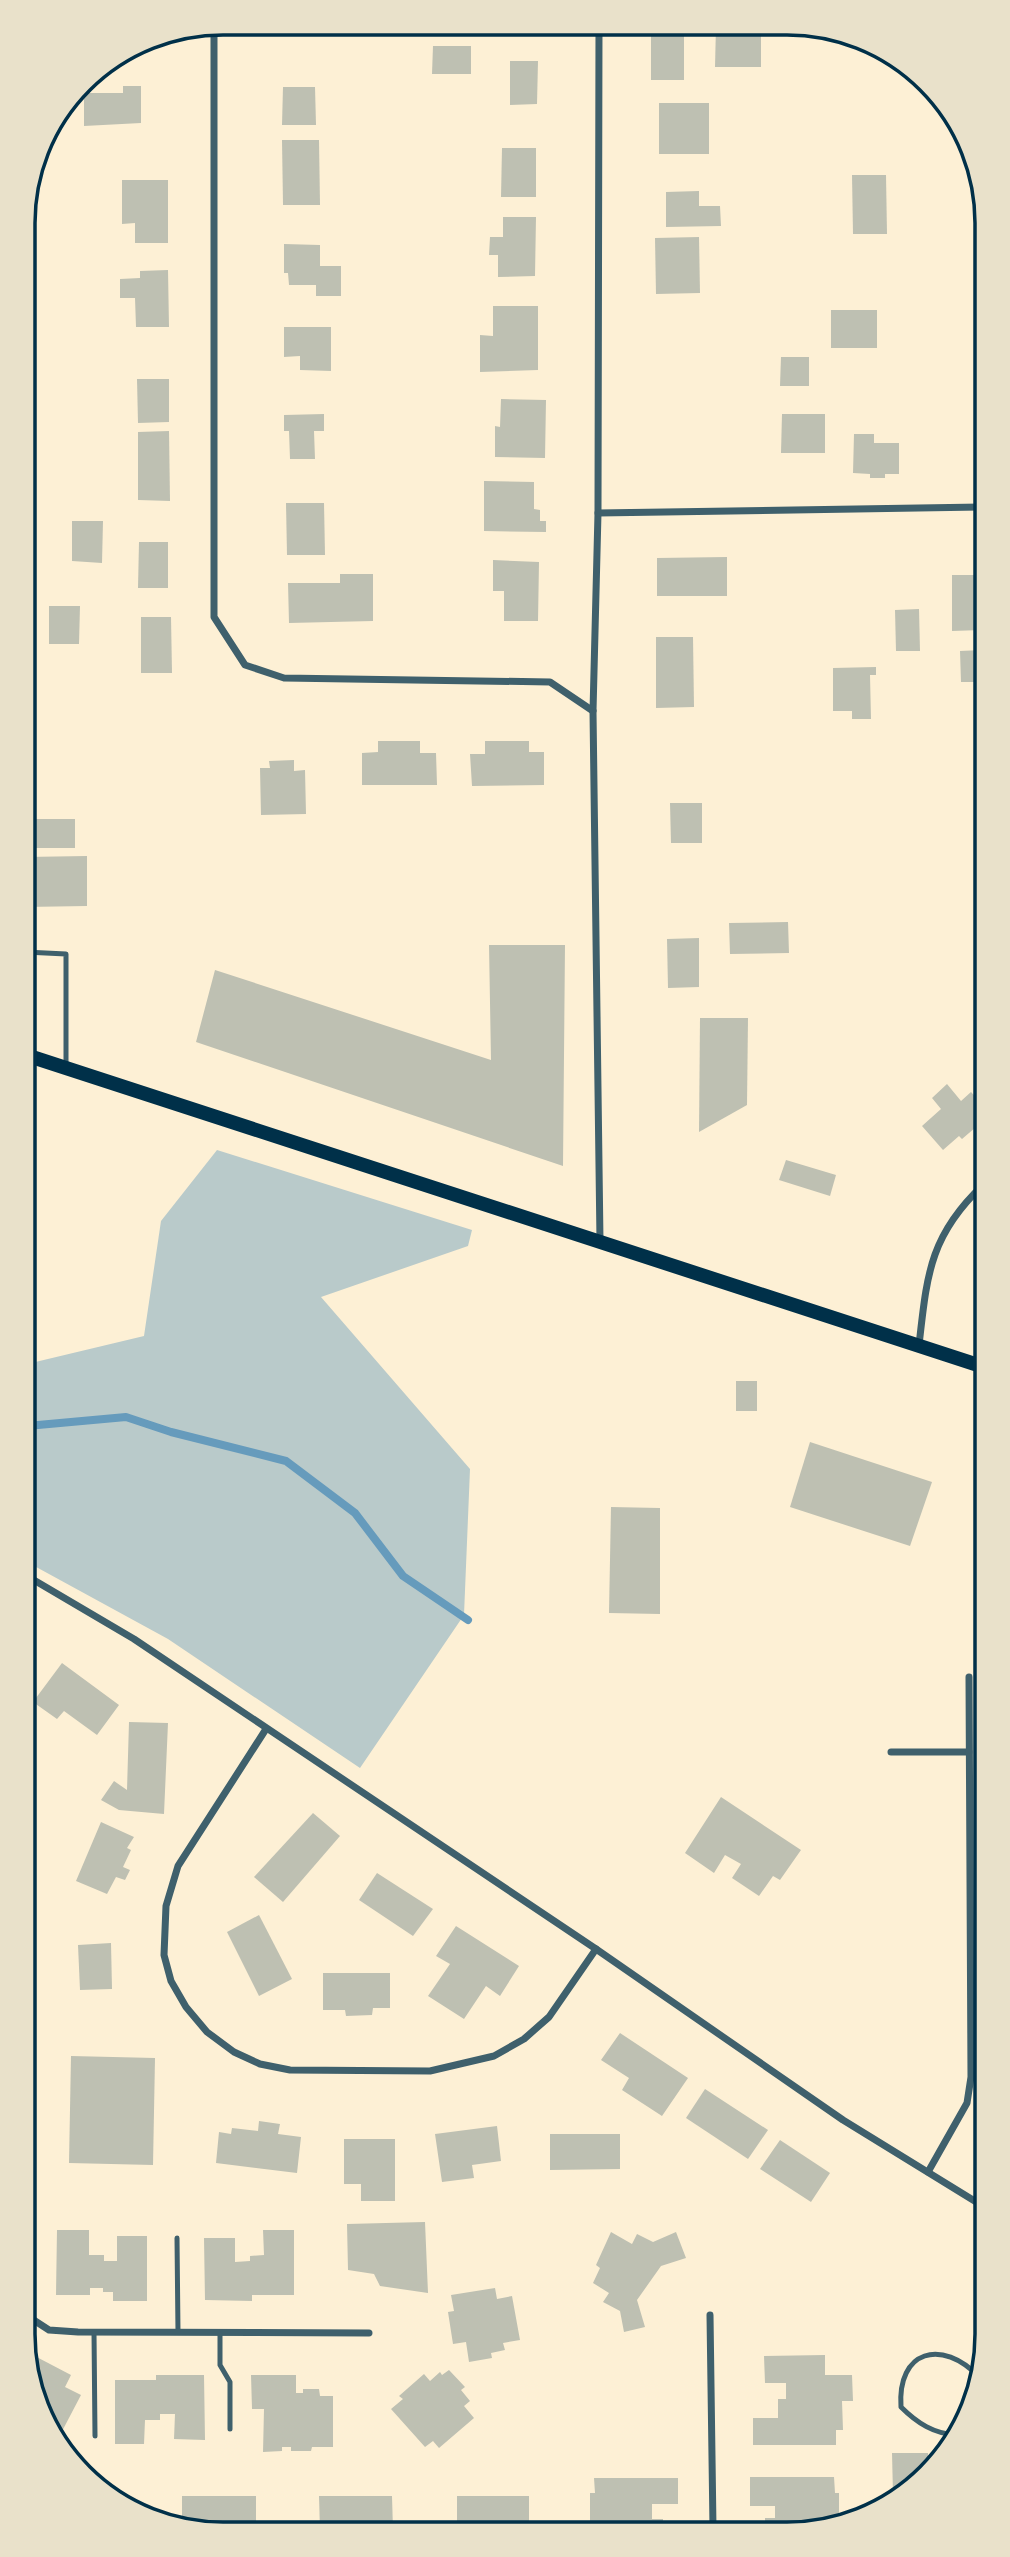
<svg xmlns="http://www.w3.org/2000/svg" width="1010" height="2557" font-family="'Source Serif 4',serif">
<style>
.green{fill:#b9caca}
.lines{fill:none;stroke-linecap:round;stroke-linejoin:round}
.stream{stroke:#669bbc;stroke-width:8}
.building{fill:#bec0b2}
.service{stroke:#3f606c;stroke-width:5}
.minor{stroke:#3f606c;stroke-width:7}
.secondary{stroke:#003049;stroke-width:14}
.rim{fill:none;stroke:#003049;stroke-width:3.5}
</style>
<rect width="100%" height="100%" fill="#fdf0d5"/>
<!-- green -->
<path class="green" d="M217,1150L472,1230L468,1246L321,1297L470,1469L464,1615L360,1768L168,1639L27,1562V1364L144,1336L161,1221Z"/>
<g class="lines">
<!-- stream -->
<path class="stream" d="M27,1426L126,1417L171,1432L286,1461L355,1513L403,1576L468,1620"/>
</g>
<!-- building -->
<g class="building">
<path d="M651,25L684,26V80H651Z"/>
<path d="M716,26H761V67H715Z"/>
<path d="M433,46H471V74H432Z"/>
<path d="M510,61H538L537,104L510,105Z"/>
<path d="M123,86H141V123L84,126V93H123Z"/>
<path d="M283,87H315L316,125H282Z"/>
<rect x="659" y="103" width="50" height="51"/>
<path d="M282,140H319L320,205H283Z"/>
<path d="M502,148H536V197H501Z"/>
<path d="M852,175H886L887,234H853Z"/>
<path d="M122,180H168V243H135V223L122,224Z"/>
<path d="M699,191V206H720L721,226L666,227V192Z"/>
<path d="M503,217H536L535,276L498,277V255H489L490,237H503Z"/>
<path d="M699,237L700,293L656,294L655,238Z"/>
<path d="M284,244L320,245V266H341V296H316V285H289L288,273H284Z"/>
<path d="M168,270L169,327H136L135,298H120V279L140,278V271Z"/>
<path d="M493,306H538V370L480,372V335L493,336Z"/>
<rect x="831" y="310" width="46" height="38"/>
<path d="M284,327H331V371L300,370V356L284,357Z"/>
<path d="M781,357H809V386H780Z"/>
<path d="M137,379H169V422L138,423Z"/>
<path d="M501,399L546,400L545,458L495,457V426L500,427Z"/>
<path d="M324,414V431H314L315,459H290L289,431H284V415Z"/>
<path d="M782,414H825V453H781Z"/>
<path d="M169,431L170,501L138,500V432Z"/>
<path d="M854,434H874V443H899V474H885V478H870V474L853,473Z"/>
<path d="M484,481L534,482V509L540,510V521H546V532L484,531Z"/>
<path d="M286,503H324L325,555H287Z"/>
<path d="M72,521H103L102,563L72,561Z"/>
<path d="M139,542H168V588H138Z"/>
<path d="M727,557V596H657V558Z"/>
<path d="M493,560L539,562L538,621H504V591H493Z"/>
<path d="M340,574H373V621L289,623L288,583H340Z"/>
<path d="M952,575H982V630L952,631Z"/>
<path d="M49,606H80L79,644H49Z"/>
<path d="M919,609L920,651H896L895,610Z"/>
<path d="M141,617H171L172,673H141Z"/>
<path d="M656,637H693L694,707L656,708Z"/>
<path d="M982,650V696H977V682H961L960,651Z"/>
<path d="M876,667V675H870L871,719H852V711H833V668Z"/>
<path d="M378,741H420V753H436L437,785H362V753L378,752Z"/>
<path d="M485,741H529V752H544V785L472,786L470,754H485Z"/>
<path d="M294,760V771L305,770L306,814L261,815L260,768H270L269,761Z"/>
<path d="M25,777H31L32,819H75V848H25Z"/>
<path d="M670,803H702V843H671Z"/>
<path d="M87,856V906L25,907V857Z"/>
<path d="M788,922L789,953L730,954L729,923Z"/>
<path d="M699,938V987L668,988L667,939Z"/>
<path d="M489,945H565L563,1166L196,1042L215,970L491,1060Z"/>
<path d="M700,1018H748L747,1105L699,1132Z"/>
<path d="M947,1084L961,1101L971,1092L983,1105V1121L962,1139L959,1136L943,1150L922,1126L941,1109L932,1098Z"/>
<path d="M786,1160L836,1175L830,1196L779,1180Z"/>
<rect x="736" y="1381" width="21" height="30"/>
<path d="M810,1442L932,1482L910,1546L790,1507Z"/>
<path d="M611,1507L660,1508V1614L609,1613Z"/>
<path d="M62,1663L119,1705L97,1735L64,1711L57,1719L33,1702Z"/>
<path d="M129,1722L168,1723L164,1814L119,1810L101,1800L114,1781L127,1790Z"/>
<path d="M721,1797L801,1850L780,1880L773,1876L759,1896L732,1878L741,1864L725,1855L714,1873L685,1853Z"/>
<path d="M313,1813L340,1836L283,1902L254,1877Z"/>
<path d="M101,1822L134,1837L127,1848L131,1850L123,1867L130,1870L125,1880L116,1877L107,1894L76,1881Z"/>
<path d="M377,1873L433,1909L413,1936L359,1900Z"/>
<path d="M259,1915L292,1979L259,1996L227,1932Z"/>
<path d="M456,1926L519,1966L500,1996L486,1986L464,2019L428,1996L450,1964L436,1956Z"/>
<path d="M111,1943L112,1989L80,1990L78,1945Z"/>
<path d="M323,1973H390V2008H373L372,2015L346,2016L345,2010H323Z"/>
<path d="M620,2033L688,2078L662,2116L622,2090L629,2078L601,2060Z"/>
<path d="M71,2056L155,2058L153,2165L69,2163Z"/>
<path d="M705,2089L768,2130L748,2159L686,2118Z"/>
<path d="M259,2121L280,2124L278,2134L301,2137L297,2173L216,2163L219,2132L231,2134L232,2128L258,2131Z"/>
<path d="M497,2126L501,2161L472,2165L474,2178L442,2182L435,2134Z"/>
<path d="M550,2134H620V2169L550,2170Z"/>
<path d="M344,2139H395V2201H361V2184H344Z"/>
<path d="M780,2140L830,2173L811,2202L760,2169Z"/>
<path d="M425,2222L428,2293L380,2286L374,2274L348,2270L347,2224Z"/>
<path d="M57,2230H89V2255H104V2261H117V2236H147V2301H113V2292H103V2288H90V2295H56Z"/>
<path d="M263,2230H294V2295H252V2301L205,2300L204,2238H235V2262L250,2261V2256L264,2255Z"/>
<path d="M611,2232L632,2244L637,2234L653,2242L676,2232L686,2258L661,2266L637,2300L645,2327L624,2332L620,2311L603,2302L609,2293L593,2283L600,2268L596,2265Z"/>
<path d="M495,2288L497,2299L512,2296L520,2340L503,2343L505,2350L491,2353L492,2358L469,2362L466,2342L453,2344L448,2312L454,2311L451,2295Z"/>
<path d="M29,2353L71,2375L65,2387L81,2395L59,2437L29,2385Z"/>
<path d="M825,2355V2375H852L853,2401H842L843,2430H836V2445H753V2418H778V2399H786V2383H765L764,2356Z"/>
<path d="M449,2370L465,2387L461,2390L470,2401L464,2406L474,2418L439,2448L433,2441L425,2447L391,2409L403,2399L399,2396L424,2374L430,2381L440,2372L442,2375Z"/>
<path d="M156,2375H204L205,2440L174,2439L175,2414H160V2420H145L144,2444H115V2380H156Z"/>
<path d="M251,2375H296V2393H303V2389H319L320,2396H333V2447H312L311,2451H291V2447H282V2451L263,2452L264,2409H252Z"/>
<path d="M892,2453H928V2472L893,2494Z"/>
<path d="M750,2477H834L835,2493H839V2523H825V2528H765V2518H775V2506H750Z"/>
<path d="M594,2478H678V2504H652V2519H663V2528L602,2529V2523H590V2493H595Z"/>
<path d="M182,2496H256V2530H184L182,2529Z"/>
<path d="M319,2496H392L393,2530H320Z"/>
<rect x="457" y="2496" width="72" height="33"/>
</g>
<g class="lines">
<!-- service -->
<g class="service">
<path d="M25,952L66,954V1068"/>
<path d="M177,2238L178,2332"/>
<path d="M94,2332L95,2436"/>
<path d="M220,2333V2365L230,2382V2429"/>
<path d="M957,2435C934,2434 917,2423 901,2407C897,2350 942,2338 979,2377V2383"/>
</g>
<!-- minor -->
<g class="minor">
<path d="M214,25V617L245,665L284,678L550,682L593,711"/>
<path d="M599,25L598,513L593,711L600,1241"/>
<path d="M598,513L981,507"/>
<path d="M919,1345C927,1276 929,1236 983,1185"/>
<path d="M27,1576L134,1639L596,1949L843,2120L986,2208"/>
<path d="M266,1729L178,1866L166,1906L164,1955L171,1981L186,2007L207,2032L234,2052L260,2064L290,2070L430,2071L494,2056L524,2039L549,2017L596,1949"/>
<path d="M891,1752H969"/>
<path d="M928,2172L967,2103L971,2077L969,1677"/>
<path d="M710,2315L713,2528"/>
<path d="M29,2317L49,2330L78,2332L369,2333"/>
</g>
<!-- secondary -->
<path class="secondary" d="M26,1055L984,1367"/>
</g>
<!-- crop -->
<path d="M0 0H1010V2557H0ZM223 35H787A188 188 0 0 1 975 223V2334A188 188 0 0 1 787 2522H223A188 188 0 0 1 35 2334V223A188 188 0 0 1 223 35Z" fill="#e9e1ca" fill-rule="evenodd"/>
<path class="rim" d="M223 35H787A188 188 0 0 1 975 223V2334A188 188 0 0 1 787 2522H223A188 188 0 0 1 35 2334V223A188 188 0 0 1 223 35Z"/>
</svg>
